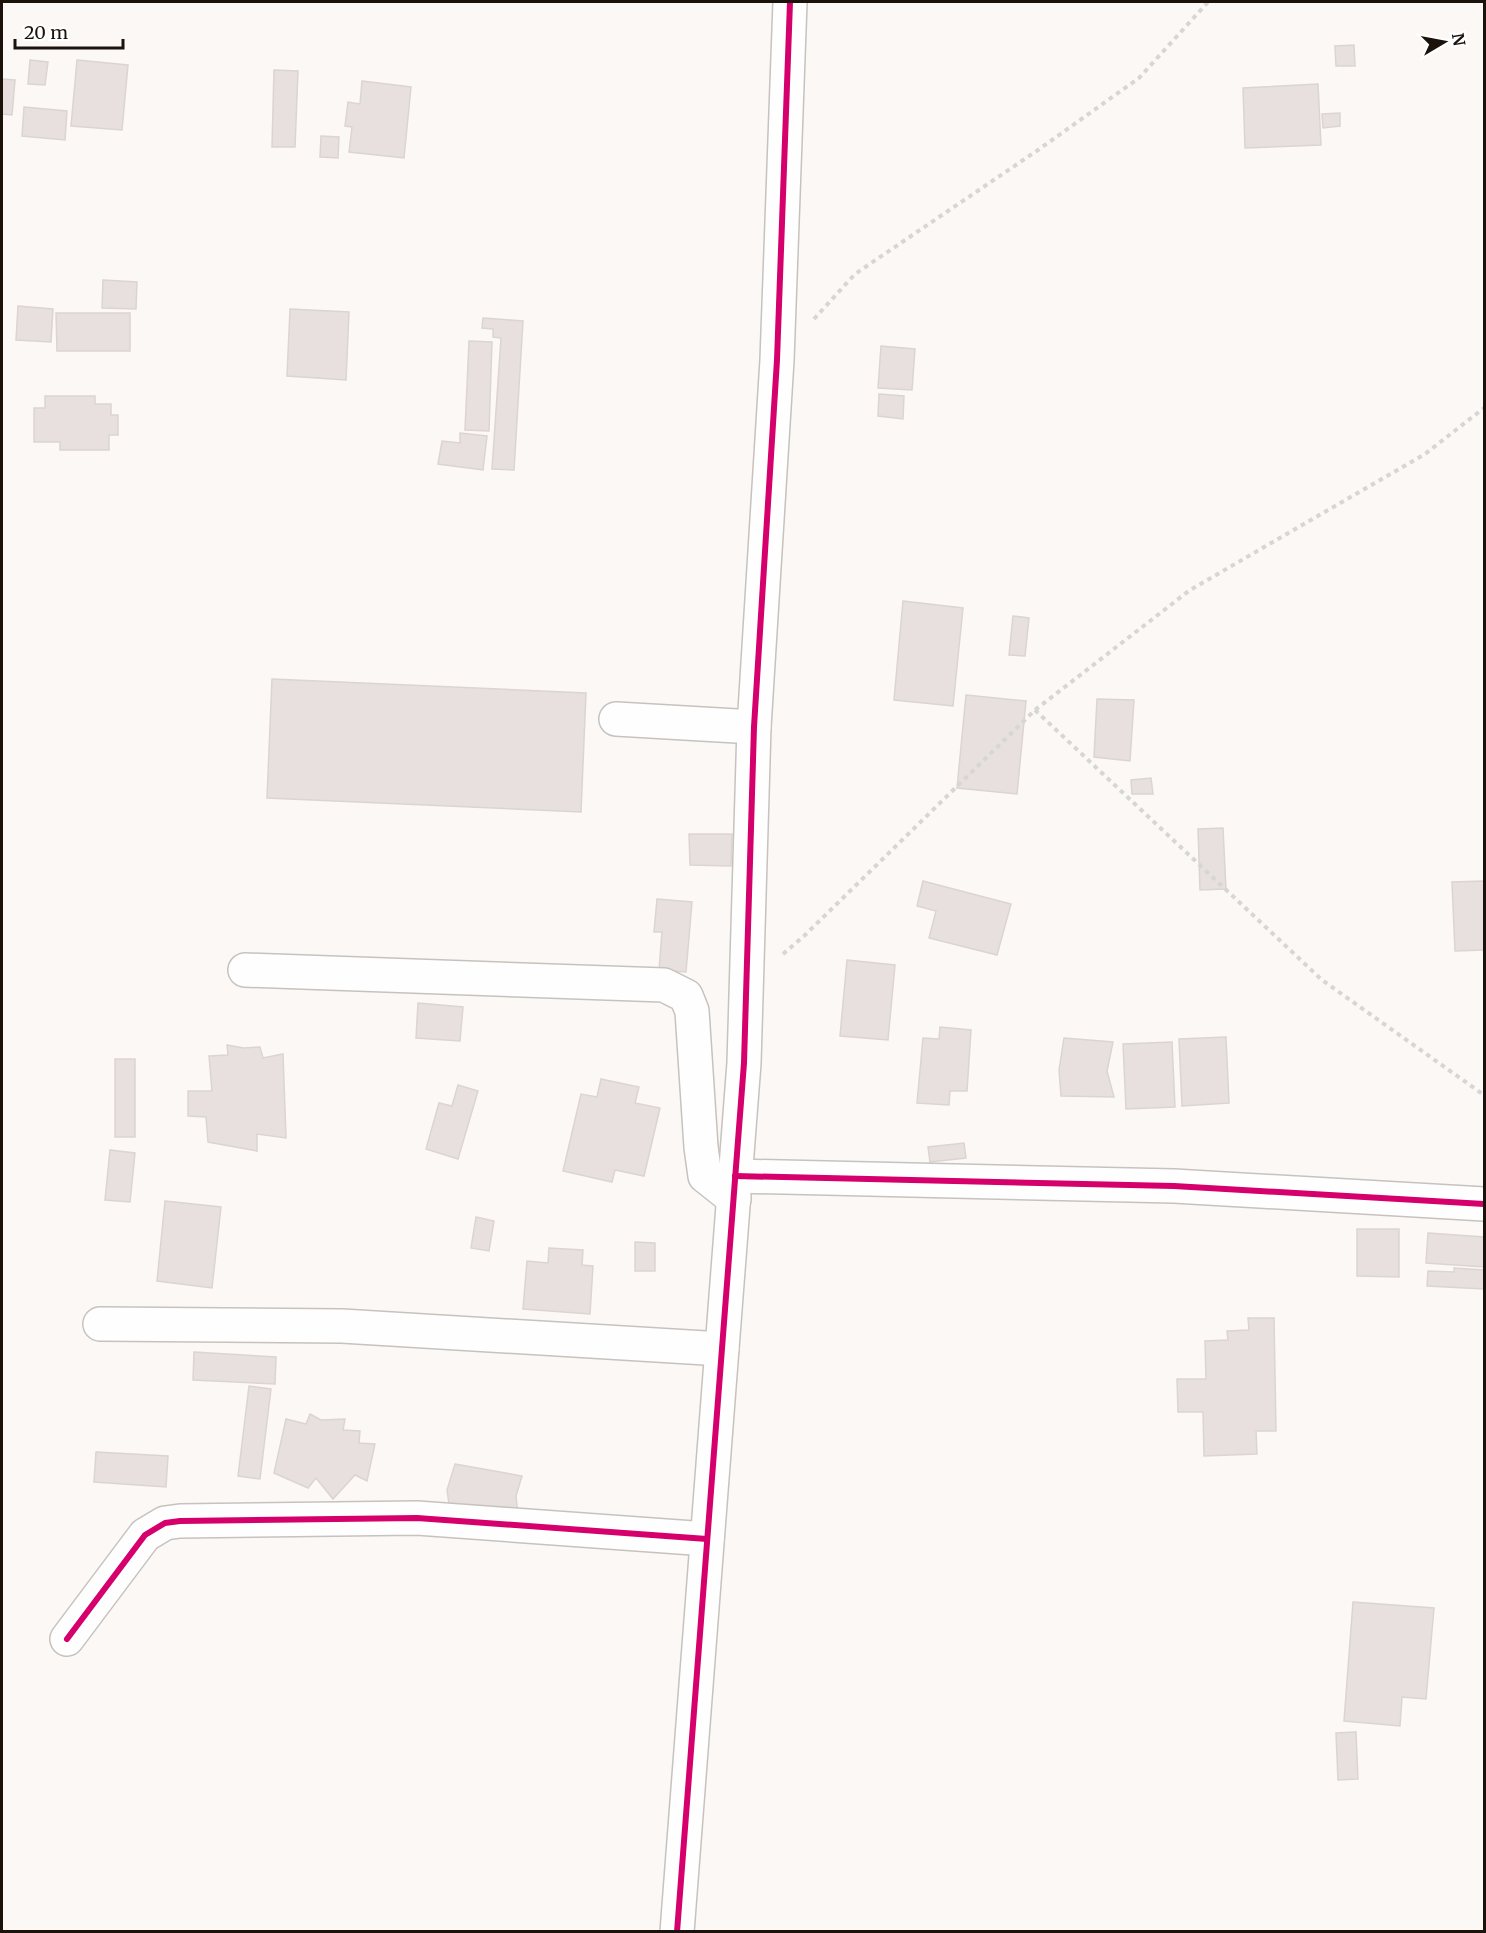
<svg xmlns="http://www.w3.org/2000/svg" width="1486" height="1933" font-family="Merriweather,serif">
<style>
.building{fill:#e8e0de;stroke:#dcd4d2;stroke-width:1.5}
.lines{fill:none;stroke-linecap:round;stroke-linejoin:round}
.minor-casing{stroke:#c7c2bd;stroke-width:36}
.path{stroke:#d6d6d5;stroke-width:4;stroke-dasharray:4.5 4.5;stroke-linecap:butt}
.minor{stroke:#fefefe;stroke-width:33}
.cycleway-casing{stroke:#fff;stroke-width:10}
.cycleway{stroke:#d6006c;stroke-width:6}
</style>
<rect width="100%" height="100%" fill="#fbf8f6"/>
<!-- building -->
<g class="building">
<path d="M1354,45L1355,66H1336L1335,46Z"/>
<path d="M30,60L48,62L45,85L28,84Z"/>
<path d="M77,60L128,65L122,130L71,126Z"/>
<path d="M274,70L298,71L295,147H272Z"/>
<path d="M2,79L15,80L12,115L2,114Z"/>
<path d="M362,81L411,87L404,158L349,152L352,127L345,126L348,102L360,104Z"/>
<path d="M1318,84L1321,145L1245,148L1243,88Z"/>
<path d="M24,107L67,111L65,140L22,136Z"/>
<path d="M1340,113V126L1323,128L1322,114Z"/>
<path d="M321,136L339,137L338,158L320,157Z"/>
<path d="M103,280L137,282L136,309L102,308Z"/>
<path d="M18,306L53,309L51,342L16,340Z"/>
<path d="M290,309L349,312L346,380L287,376Z"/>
<path d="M56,313H130V351H57Z"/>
<path d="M483,318L523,321L514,470L492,469L501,338L493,337V329L482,328Z"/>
<path d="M469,341L492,342L489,431L465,430Z"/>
<path d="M881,346L915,349L912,390L878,388Z"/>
<path d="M879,394L904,396L903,419L878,416Z"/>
<path d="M45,396H95V404H111V415H118V435H109V450H60V442H34V408H45Z"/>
<path d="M460,433L487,436L483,470L438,464L442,441L460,443Z"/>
<path d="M903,601L963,608L953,706L894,700Z"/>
<path d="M1013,616L1029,618L1025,656L1009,655Z"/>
<path d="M272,679L586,693L581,812L267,798Z"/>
<path d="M966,695L1026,701L1017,794L957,788Z"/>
<path d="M1097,699L1134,700L1130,761L1094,757Z"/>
<path d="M1151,778L1153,794H1132L1131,780Z"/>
<path d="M1223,828L1226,889L1200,890L1198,829Z"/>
<path d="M689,834H732L731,866L690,865Z"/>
<path d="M923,881L1011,904L997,955L929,938L936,911L917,906Z"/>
<path d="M1484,881V950L1455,951L1452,882Z"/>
<path d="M657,899L692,902L686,972L659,970L662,932H654Z"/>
<path d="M847,960L895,965L888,1040L840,1036Z"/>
<path d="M418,1003L463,1007L460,1041L416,1038Z"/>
<path d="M940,1027L971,1030L967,1091H950L949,1105L917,1103L923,1038L939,1039Z"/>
<path d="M1226,1037L1229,1103L1182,1106L1179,1039Z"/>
<path d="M1064,1038L1113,1042L1107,1071L1114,1097L1061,1096L1059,1070Z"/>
<path d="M1172,1042L1175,1107L1126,1109L1123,1044Z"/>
<path d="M227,1045L244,1048L260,1047L263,1058L283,1054L286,1138L257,1134V1151L208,1142L206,1117L188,1116V1091H212L209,1056L228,1055Z"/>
<rect x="115" y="1059" width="20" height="78"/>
<path d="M601,1079L639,1087L635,1103L660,1108L644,1176L615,1170L612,1182L563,1171L581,1094L597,1097Z"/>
<path d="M458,1085L478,1091L458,1159L426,1149L439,1103L452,1106Z"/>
<path d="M964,1143L966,1158L930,1162L928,1147Z"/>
<path d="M110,1150L135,1153L130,1202L105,1200Z"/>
<path d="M165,1201L221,1207L212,1288L157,1281Z"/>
<path d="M476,1217L494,1221L489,1251L471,1248Z"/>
<path d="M1357,1229H1399V1277L1357,1276Z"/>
<path d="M1428,1233L1484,1237V1267L1426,1263Z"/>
<path d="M635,1242L655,1243V1271H635Z"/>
<path d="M549,1248L583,1250L582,1265L593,1266L590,1314L523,1309L527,1261L548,1263Z"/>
<path d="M1454,1268L1484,1270V1289L1427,1286L1428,1271L1454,1272Z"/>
<path d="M1248,1318H1274L1276,1431H1256L1257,1454L1204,1456L1203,1412H1178L1177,1379H1206L1205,1341L1228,1340L1227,1331L1249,1330Z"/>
<path d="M194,1352L276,1357L275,1384L193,1380Z"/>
<path d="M249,1386L271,1389L260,1479L238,1476Z"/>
<path d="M310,1414L321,1420L345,1419L343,1430L360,1431L359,1443L375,1444L367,1481L355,1475L333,1499L316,1478L308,1488L274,1473L286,1419L306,1424Z"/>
<path d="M96,1452L168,1456L166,1487L94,1482Z"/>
<path d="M455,1464L522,1476L516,1496L518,1516L450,1511L447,1490Z"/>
<path d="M1353,1602L1434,1608L1426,1699L1402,1697L1400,1726L1344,1721Z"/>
<path d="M1356,1732L1358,1779L1338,1780L1336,1733Z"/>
</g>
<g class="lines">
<!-- minor casing -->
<g class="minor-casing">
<g id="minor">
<path d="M616,719L754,727"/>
<path d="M245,970L664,985L686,996L692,1011L701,1147L705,1176L734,1199"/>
<path d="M735,1176L1174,1186L1484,1204"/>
<path d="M100,1324L342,1326L722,1349"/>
<path d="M67,1639L145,1535L165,1523L180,1521L417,1518L707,1539"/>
<path d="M677,1932L744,1063L754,727L777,360L790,2"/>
</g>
</g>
<!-- path -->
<g class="path">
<path d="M814,319L855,274L1038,150L1139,78L1208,2"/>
<path d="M1035,710L1322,980L1484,1095"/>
<path d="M783,954L804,936L1035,710L1190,590L1425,454L1484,408"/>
</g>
<!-- minor -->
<use href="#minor" class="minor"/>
<!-- cycleway casing -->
<g class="cycleway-casing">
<g id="cycleway">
<path d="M735,1176L1174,1186L1484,1204"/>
<path d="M67,1639L145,1535L165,1523L180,1521L417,1518L707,1539"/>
<path d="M677,1932L744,1063L754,727L777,360L790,2"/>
</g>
</g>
<!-- cycleway -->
<use href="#cycleway" class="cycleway"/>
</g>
<!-- border -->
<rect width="1486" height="1933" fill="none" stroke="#1a120b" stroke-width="6"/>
<!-- north arrow -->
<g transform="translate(1444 42) rotate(80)" stroke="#ffffff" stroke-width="4.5" paint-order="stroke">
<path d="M0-4.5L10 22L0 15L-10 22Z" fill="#1a120b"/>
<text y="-9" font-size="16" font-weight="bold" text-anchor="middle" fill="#1a120b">N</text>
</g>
<!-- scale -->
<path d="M15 39v9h108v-9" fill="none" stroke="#1a120b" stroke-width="3"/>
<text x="24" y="39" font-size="18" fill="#1a120b" stroke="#ffffff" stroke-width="4.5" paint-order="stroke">20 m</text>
</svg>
